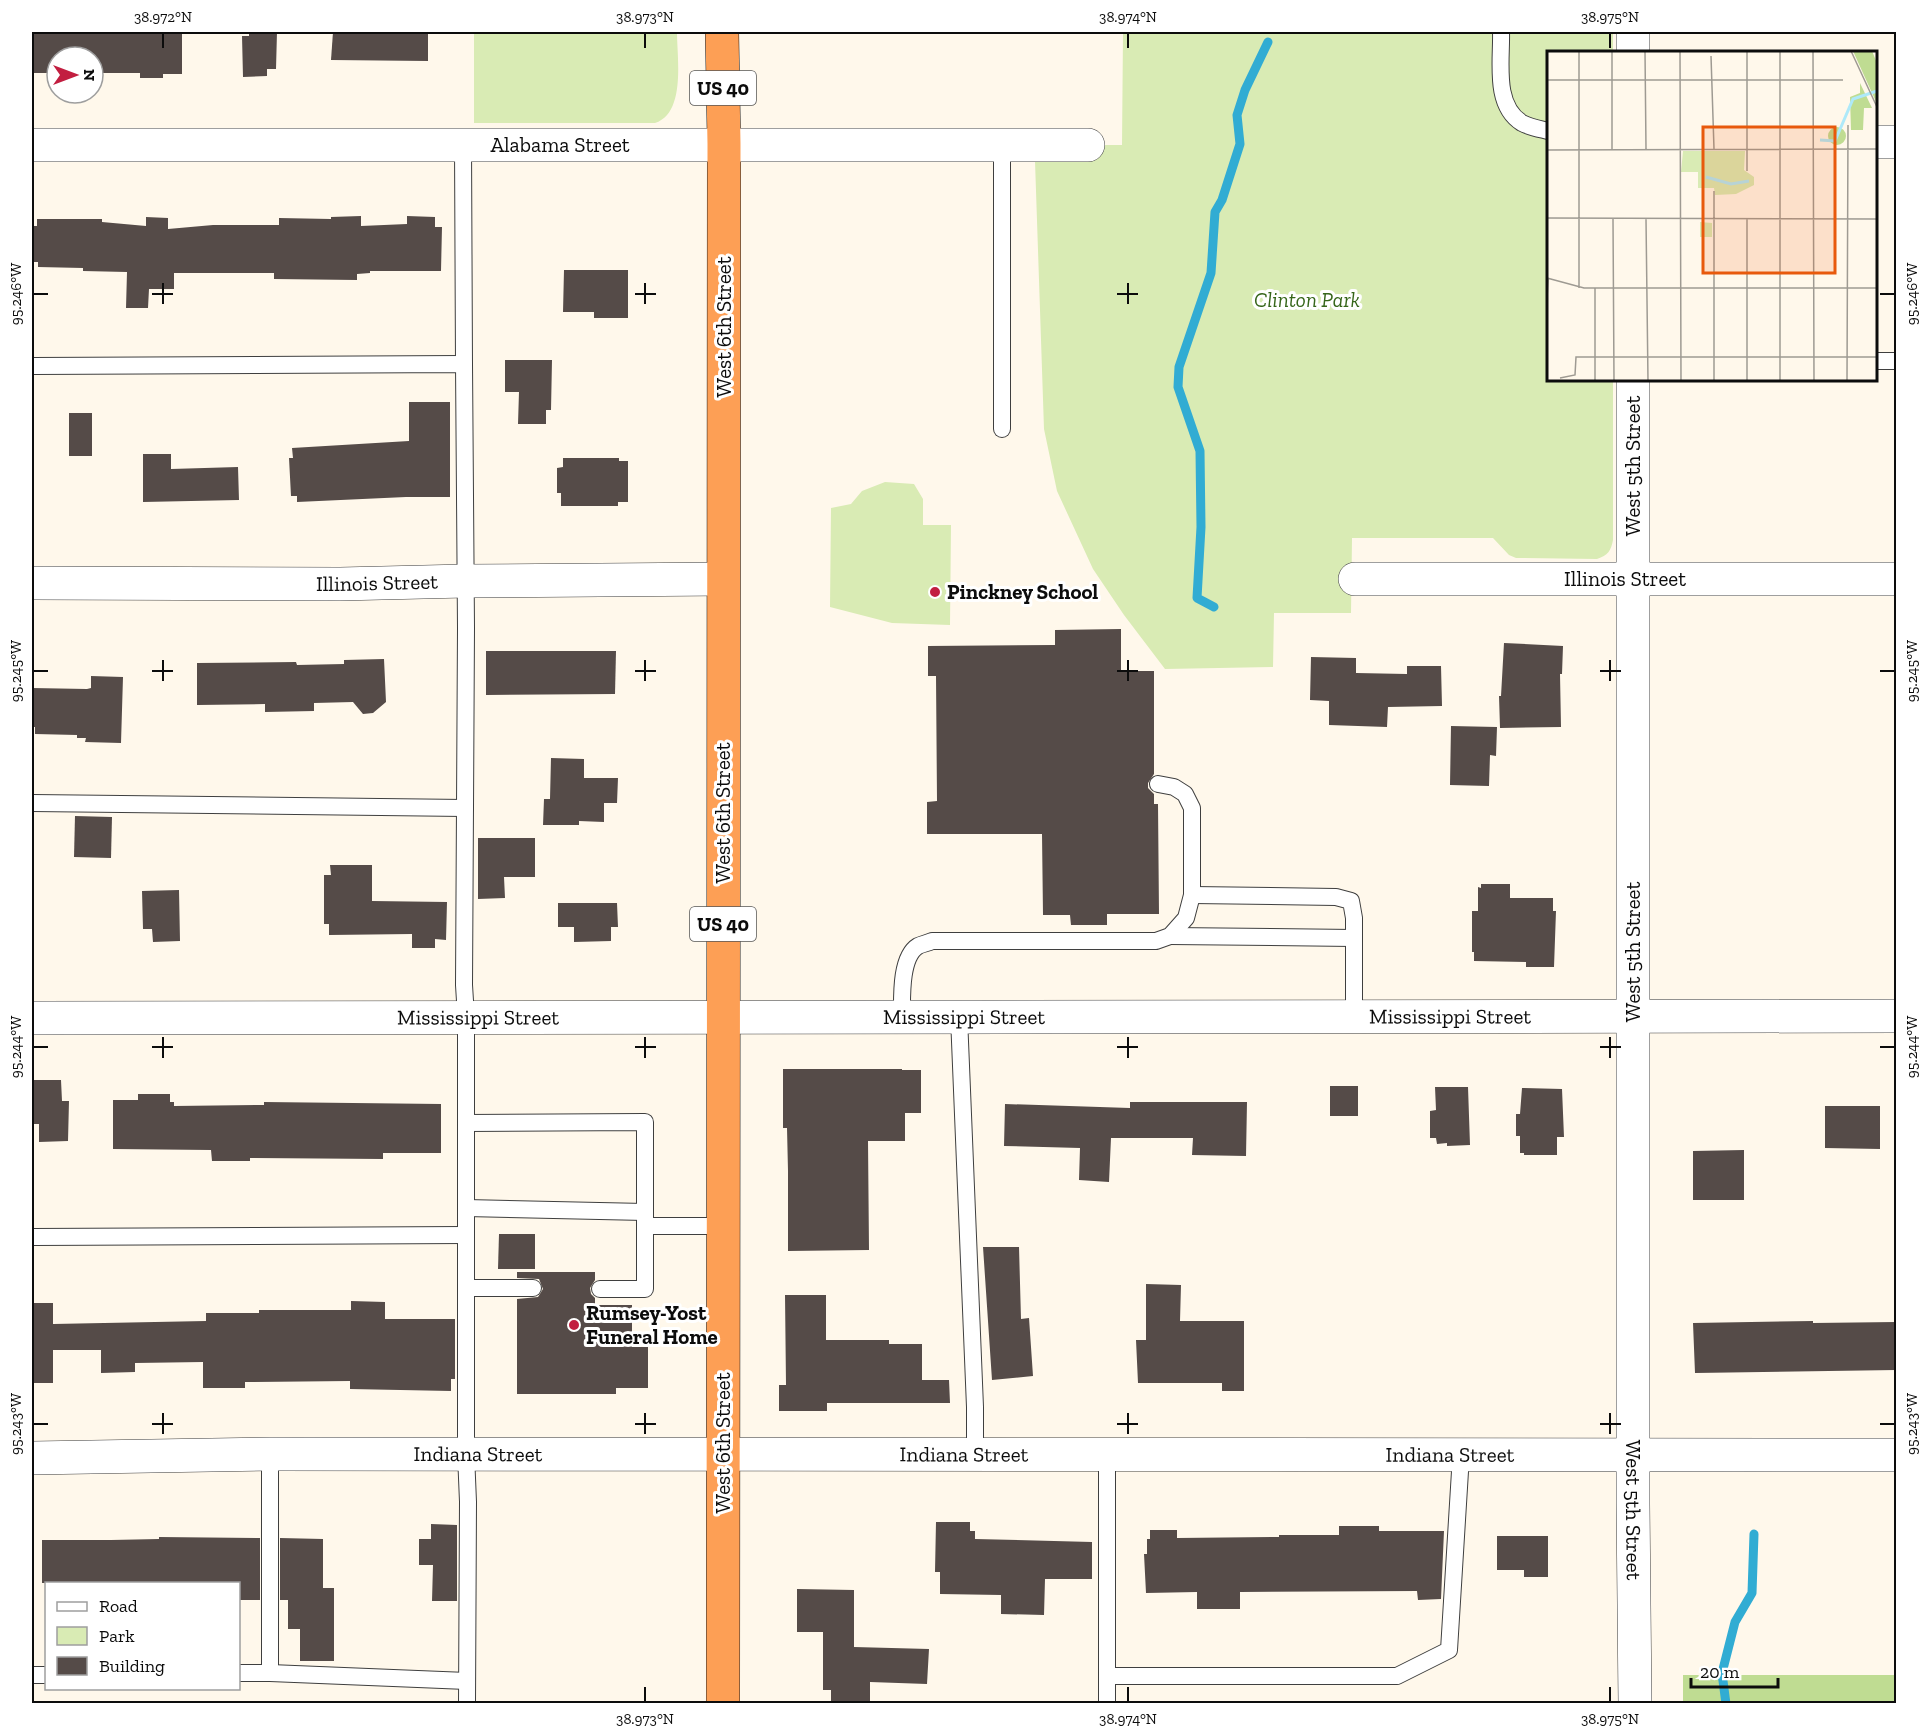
<svg xmlns="http://www.w3.org/2000/svg" width="1928" height="1735" font-family="'Zilla Slab',serif">
<style>
.green{fill:#d9ebb4}
.forest{fill:#bfdc92}
.lines{fill:none;stroke-linecap:round;stroke-linejoin:round}
.stream{stroke:#31acd3;stroke-width:9}
.building{fill:#554b48}
.service-casing{stroke:#3f3f3f;stroke-width:18}
.minor-casing{stroke:#3f3f3f;stroke-width:34}
.trunk-casing{stroke:#1d1d1d;stroke-width:34}
.service{stroke:#fff;stroke-width:16}
.minor{stroke:#fff;stroke-width:33}
.trunk{stroke:#fd9f55;stroke-width:33}
.ticks{fill:none;stroke:#0c0c0c;stroke-width:2}
.poi-dot{fill:#c21e40;stroke:#fff;stroke-width:2}
.labels{text-anchor:middle;stroke-width:6;stroke-linejoin:round;paint-order:stroke}
.shield{fill:#fff;stroke:#555;stroke-width:1.5}
.shield-label{font-size:20px;font-weight:bold;fill:#0c0c0c}
.street-label{font-size:21px;fill:#0c0c0c;stroke:#fff}
.park-label{font-size:21px;font-style:italic;fill:#36661a;stroke:#fff}
.poi-label{font-size:21px;font-weight:bold;fill:#0c0c0c;stroke:#fff;text-anchor:start}
.inset-river{fill:none;stroke:#aee9f9;stroke-width:3}
.inset-road{fill:none;stroke:#9e9a92;stroke-width:1.5}
.view{fill:#e8590c;fill-opacity:0.15;stroke:#e8590c;stroke-width:3}
.inset-edge{fill:none;stroke:#0c0c0c;stroke-width:3}
.neatline{fill:none;stroke:#0c0c0c;stroke-width:2}
.ticks-label{font-size:15px;text-anchor:middle;fill:#0c0c0c}
</style>
<rect width="100%" height="100%" fill="#fff8eb"/>
<!-- green -->
<g class="green">
<path d="M474,32H677C677,58 686,113 655,123H474Z"/>
<path d="M1123,32H1613V52H1548V380H1613V540C1611,551 1608,555 1597,559L1516,558L1509,555L1493,538H1352L1351,613H1274L1273,667L1165,669L1124,615L1093,569L1057,491L1044,429L1035,161H1095V145H1122Z"/>
<path d="M885,482L914,484L923,499V525H951L950,625L892,623L830,607L831,508L851,504L862,491Z"/>
</g>
<!-- forest -->
<rect class="forest" x="1683" y="1675" width="213" height="28"/>
<g class="lines">
<!-- stream -->
<g class="stream">
<path d="M1214,607L1197,598L1201,527L1200,451L1178,387L1179,367L1211,273L1215,212L1222,200L1240,144L1237,115L1245,90L1268,42"/>
<path d="M1726,1704L1722,1673L1735,1622L1752,1593L1754,1534"/>
</g>
</g>
<!-- building -->
<g class="building">
<path d="M33,32H182V74H163V78H140V73H93V57H57V73H33Z"/>
<path d="M249,32H277L276,69H267V76L243,77L242,36H249Z"/>
<path d="M333,32L428,33V61L331,60Z"/>
<path d="M361,216V226L407,224V216L435,217V227H442L441,271H370V273L357,274V280L274,279V273H174V289H149L148,308H126L127,272L83,271V268L38,267V262H32V226H37V219H102V222L146,226V217L168,218V229L213,225H279V218L331,219V217Z"/>
<path d="M564,270H628V318H594V312H563Z"/>
<path d="M505,360H552L551,410H546V424H518L519,392H505Z"/>
<path d="M409,402H450V497H406L297,502V496H291L289,458H293L292,448L409,441Z"/>
<rect x="69" y="413" width="23" height="43"/>
<path d="M143,454H171V469L238,467L239,500L143,502Z"/>
<path d="M563,458H619V461H628V502H618V506H561V493H557V468L563,467Z"/>
<path d="M1121,629V671H1154V774L1148,783V788L1154,794V804H1158L1159,914H1107V925H1071L1070,915H1043L1042,834H927V802L937,801L936,676H928V646L1055,645V630Z"/>
<path d="M1504,643L1563,646L1562,674H1560L1561,727L1500,728L1499,696H1501Z"/>
<path d="M486,651H616L615,694L486,695Z"/>
<path d="M1311,657L1356,658V673L1407,674V666H1441L1442,706L1388,707L1387,727L1329,725V701L1310,700Z"/>
<path d="M384,659L386,702L373,713L363,714L353,702L314,703V711L265,712V704L197,705V663L296,662L297,665L344,664V660Z"/>
<path d="M91,676L123,677L121,743L85,742L86,738H77V735L35,734V727H32V688L87,689L91,688Z"/>
<path d="M1451,726L1497,727L1496,756L1490,755L1489,786L1450,785Z"/>
<path d="M551,758L584,759V778H618L617,803H604V822L579,821V825H543L544,799H550Z"/>
<path d="M75,816L112,817L111,858L74,857Z"/>
<path d="M478,838H535V877H504L505,898L478,899Z"/>
<path d="M330,865H372V901L447,902L446,940L435,939V948H412V934L329,935V924H324V875H331Z"/>
<path d="M1481,884H1510V898H1553V911H1556L1554,967H1526V962L1474,961V952H1472V911H1478V887L1481,888Z"/>
<path d="M179,890L180,941L153,942L152,929H143L142,891Z"/>
<path d="M558,903H617L618,927H611V941L574,942V927H558Z"/>
<path d="M783,1069H902V1070H921V1113H905V1141H868L869,1250L788,1251V1171L787,1128H783Z"/>
<path d="M32,1080H61L62,1101H69L68,1141L39,1142V1124H32Z"/>
<rect x="1330" y="1086" width="28" height="30"/>
<path d="M1435,1087H1468L1470,1145L1447,1146V1143L1437,1144L1436,1138H1430V1111L1436,1110Z"/>
<path d="M1522,1088L1562,1089L1564,1137H1557V1155H1524V1153H1520V1136H1516V1114H1520Z"/>
<path d="M138,1094H170V1102H174V1106L264,1105V1102L441,1104V1153H383V1159L250,1158V1161H212L211,1150L113,1149V1100H138Z"/>
<path d="M1130,1102H1247L1246,1156L1192,1155L1193,1138H1111L1109,1182L1079,1180L1080,1148L1004,1146L1005,1104L1130,1108Z"/>
<path d="M1825,1106H1880V1149L1825,1148Z"/>
<path d="M1744,1150V1200H1693V1151Z"/>
<path d="M499,1234H535V1269H498Z"/>
<path d="M983,1247H1019L1021,1319L1029,1318L1033,1376L992,1380Z"/>
<path d="M517,1272H595V1280L590,1288L591,1294L595,1298V1305H632V1347H648V1388H616V1394H517V1299L538,1297L543,1289L539,1279L517,1278Z"/>
<path d="M1146,1284L1181,1285L1180,1321H1244V1391H1222V1383H1138L1136,1340H1146Z"/>
<path d="M785,1295H826V1340H889V1344H922V1380H949L950,1403H827V1411H779V1385H786Z"/>
<path d="M351,1301L385,1302V1319H455V1379H451V1391L350,1389V1381L245,1382V1388H203V1362L135,1363V1372L101,1373V1350H53V1383H32V1303H53V1324L206,1321V1313H259V1310H351Z"/>
<path d="M1813,1321V1323L1896,1322V1370L1695,1373L1693,1323Z"/>
<path d="M936,1522H970V1531H975V1539L1092,1542V1579H1045L1044,1615L1001,1614V1595L940,1594V1572H935Z"/>
<path d="M431,1524L457,1525V1601H432L433,1565H419V1539H431Z"/>
<path d="M1339,1526H1379V1531H1444L1441,1599L1418,1600L1417,1591L1240,1592V1609H1197V1592L1146,1593L1144,1554H1147V1539H1150V1530H1177V1538L1279,1537V1535H1339Z"/>
<path d="M1497,1536H1548V1577H1524V1570H1497Z"/>
<path d="M159,1537L260,1538V1600H238V1584L42,1583V1540H111L159,1539Z"/>
<path d="M280,1538L323,1539V1588H334V1661H300V1629H288V1600H280Z"/>
<path d="M797,1589L854,1590V1647L929,1649L927,1684L870,1682V1704H831V1690H823V1632H797Z"/>
</g>
<g class="lines">
<!-- service casing -->
<g class="service-casing">
<g id="service">
<path d="M1501,32C1502,60 1493,105 1522,123C1529,127 1540,129 1548,131"/>
<path d="M463,144L464,364"/>
<path d="M1002,145V429"/>
<path d="M1876,361H1896"/>
<path d="M32,366L464,364L466,628L464,985L466,1017V1454L468,1502L467,1704"/>
<path d="M32,803L465,808"/>
<path d="M1192,895L1336,897L1351,901L1354,918V1016"/>
<path d="M1170,936L1354,938"/>
<path d="M902,1017C902,998 900,957 918,946C922,944 928,943 932,941H1156L1170,936L1186,918L1192,895V808L1185,794L1174,787L1158,784"/>
<path d="M959,1017L975,1407V1455"/>
<path d="M466,1123L645,1122V1289H600"/>
<path d="M466,1208L645,1212"/>
<path d="M645,1226H723"/>
<path d="M32,1237L466,1235"/>
<path d="M466,1288H533"/>
<path d="M1107,1455V1704"/>
<path d="M238,1673H270V1454"/>
<path d="M270,1673L467,1681"/>
<path d="M32,1675H46"/>
<path d="M1107,1676H1397L1449,1650L1461,1455"/>
</g>
</g>
<!-- minor casing -->
<g class="minor-casing">
<g id="minor">
<path d="M1633,32V52"/>
<path d="M1876,142H1896"/>
<path id="s1" d="M32,145H1088"/>
<path id="s2" d="M1633,380V1504L1635,1704"/>
<path id="s3" d="M1355,579H1896"/>
<path id="s4" d="M32,583L340,584L465,581L723,579"/>
<path id="s5" d="M32,1018L1896,1016"/>
<path id="s6" d="M32,1458L270,1454L1896,1455"/>
</g>
</g>
<!-- trunk casing -->
<g class="trunk-casing">
<path id="trunk" d="M722,32L724,144L723,1704"/>
</g>
<!-- service -->
<use href="#service" class="service"/>
<!-- minor -->
<use href="#minor" class="minor"/>
<!-- trunk -->
<use href="#trunk" class="trunk"/>
</g>
<!-- ticks -->
<path class="ticks" d="M163,33V48M645,33V48M1128,33V48M1610,33V48M163,283V304M645,283V304M1128,283V304M33,294H48M152,294H173M635,294H656M1117,294H1138M1880,294H1895M163,660V681M645,660V681M1128,660V681M1610,660V681M33,671H48M152,671H173M635,671H656M1117,671H1138M1600,671H1621M1880,671H1895M163,1037V1058M645,1037V1058M1128,1037V1058M1610,1037V1058M33,1047H48M152,1047H173M635,1047H656M1117,1047H1138M1600,1047H1621M1880,1047H1895M163,1413V1434M645,1413V1434M1128,1413V1434M1610,1413V1434M33,1424H48M152,1424H173M635,1424H656M1117,1424H1138M1600,1424H1621M1880,1424H1895M645,1687V1702M1128,1687V1702M1610,1687V1702"/>
<!-- markers -->
<g class="poi-dot">
<circle cx="935" cy="592" r="6"/>
<circle cx="574" cy="1325" r="6"/>
</g>
<g class="labels">
<!-- shield labels -->
<g class="shield">
<rect x="690" y="71" width="66" height="34" rx="4.5"/>
<rect x="690" y="907" width="66" height="34" rx="4.5"/>
</g>
<g class="shield-label">
<text x="723" y="95">US 40</text>
<text x="723" y="931">US 40</text>
</g>
<!-- street labels -->
<g class="street-label">
<text dy="7" stroke="none"><textPath href="#s1" startOffset="528">Alabama Street</textPath></text>
<text transform="translate(724 327) rotate(-90)" y="7">West 6th Street</text>
<text transform="translate(1633 466) rotate(-90)" y="7">West 5th Street</text>
<text dy="7" stroke="none"><textPath href="#s3" startOffset="270">Illinois Street</textPath></text>
<text dy="7" stroke="none"><textPath href="#s4" startOffset="345">Illinois Street</textPath></text>
<text transform="translate(723 813) rotate(-90)" y="7">West 6th Street</text>
<text transform="translate(1633 952) rotate(-90)" y="7">West 5th Street</text>
<text dy="7" stroke="none"><textPath href="#s5" startOffset="1418">Mississippi Street</textPath></text>
<text dy="7" stroke="none"><textPath href="#s5" startOffset="446">Mississippi Street</textPath></text>
<text dy="7" stroke="none"><textPath href="#s5" startOffset="932">Mississippi Street</textPath></text>
<text transform="translate(723 1443) rotate(-90)" y="7">West 6th Street</text>
<text dy="7" stroke="none"><textPath href="#s6" startOffset="446">Indiana Street</textPath></text>
<text dy="7" stroke="none"><textPath href="#s6" startOffset="932">Indiana Street</textPath></text>
<text dy="7" stroke="none"><textPath href="#s6" startOffset="1418">Indiana Street</textPath></text>
<text dy="7" stroke="none"><textPath href="#s2" startOffset="1130">West 5th Street</textPath></text>
</g>
<!-- park labels -->
<g class="park-label">
<text x="1307" y="307">Clinton Park</text>
</g>
<!-- poi labels -->
<g class="poi-label">
<text x="947" y="599">Pinckney School</text>
<text x="586" y="1320">Rumsey-Yost<tspan x="586" dy="24">Funeral Home</tspan></text>
</g>
</g>
<!-- overview -->
<g transform="translate(1547 51)">
<rect width="330" height="330" fill="#fff8eb"/>
<path d="M136,100H198L197,119L207,126V134L189,143L168,144L167,137H151V121H134ZM153,171L165,172V186H153Z" fill="#d9ebb4"/>
<path d="M306,0H325L330,12V53ZM313,32L325,57H317L316,79H304L303,46L313,42ZM281 85a9 9 0 1 1 18 0a9 9 0 1 1-18 0Z" fill="#bfdc92"/>
<path class="inset-river" d="M273,89L288,90L306,48L330,40M159,126L184,133L202,130"/>
<path class="inset-road" d="M32,0V237M65,0V99M98,0L99,98M133,0L134,330M200,0V120M233,0V330M266,0L267,330M304,0L330,56M164,5L167,98M0,29H296M0,99L330,98M0,167L330,168M66,168L67,330M99,168L101,330M200,168V330M0,227L37,237H330M48,237V330M0,248L1,228M13,327L28,324L29,306H330M167,330V140M300,330L301,74"/>
<path class="view" d="M156,76H288V222H156Z"/>
<rect width="330" height="330" class="inset-edge"/>
</g>
<!-- border -->
<rect width="1928" height="1735" fill="none" stroke="#ffffff" stroke-width="66"/>
<!-- legend -->
<rect x="45" y="1582" width="195" height="108" fill="#ffffff" stroke="#9e9e9e" stroke-width="1.5"/>
<rect x="57" y="1602" width="30" height="9" fill="#ffffff" stroke="#9e9e9e" stroke-width="1.5"/>
<text x="99" y="1612" font-size="18" fill="#0c0c0c">Road</text>
<rect x="57" y="1627" width="30" height="18" fill="#d9ebb4" stroke="#9e9e9e" stroke-width="1.5"/>
<text x="99" y="1642" font-size="18" fill="#0c0c0c">Park</text>
<rect x="57" y="1657" width="30" height="18" fill="#554b48" stroke="#9e9e9e" stroke-width="1.5"/>
<text x="99" y="1672" font-size="18" fill="#0c0c0c">Building</text>
<!-- north arrow -->
<g transform="translate(75 75) rotate(90)"><circle r="28" fill="#ffffff" stroke="#9e9e9e" stroke-width="1.5"/>
<path d="M0-4.5L10 22L0 15L-10 22Z" fill="#c21e40"/>
<text y="-9" font-size="16" font-weight="bold" text-anchor="middle" fill="#0c0c0c">N</text>
</g>
<!-- scale -->
<path d="M1691 1678v9h87v-9" fill="none" stroke="#0c0c0c" stroke-width="3"/>
<text x="1700" y="1678" font-size="18" fill="#0c0c0c" stroke="#ffffff" stroke-width="4.5" paint-order="stroke">20 m</text>
<rect x="33" y="33" width="1862" height="1669" class="neatline"/>
<g class="ticks-label">
<text x="163" y="22">38.972°N</text>
<text x="645" y="22">38.973°N</text>
<text x="1128" y="22">38.974°N</text>
<text x="1610" y="22">38.975°N</text>
<text transform="translate(1912 294) rotate(-90)" y="5">95.246°W</text>
<text transform="translate(16 294) rotate(-90)" y="5">95.246°W</text>
<text transform="translate(1912 671) rotate(-90)" y="5">95.245°W</text>
<text transform="translate(16 671) rotate(-90)" y="5">95.245°W</text>
<text transform="translate(1912 1047) rotate(-90)" y="5">95.244°W</text>
<text transform="translate(16 1047) rotate(-90)" y="5">95.244°W</text>
<text transform="translate(1912 1424) rotate(-90)" y="5">95.243°W</text>
<text transform="translate(16 1424) rotate(-90)" y="5">95.243°W</text>
<text x="645" y="1724">38.973°N</text>
<text x="1128" y="1724">38.974°N</text>
<text x="1610" y="1724">38.975°N</text>
</g>
</svg>
